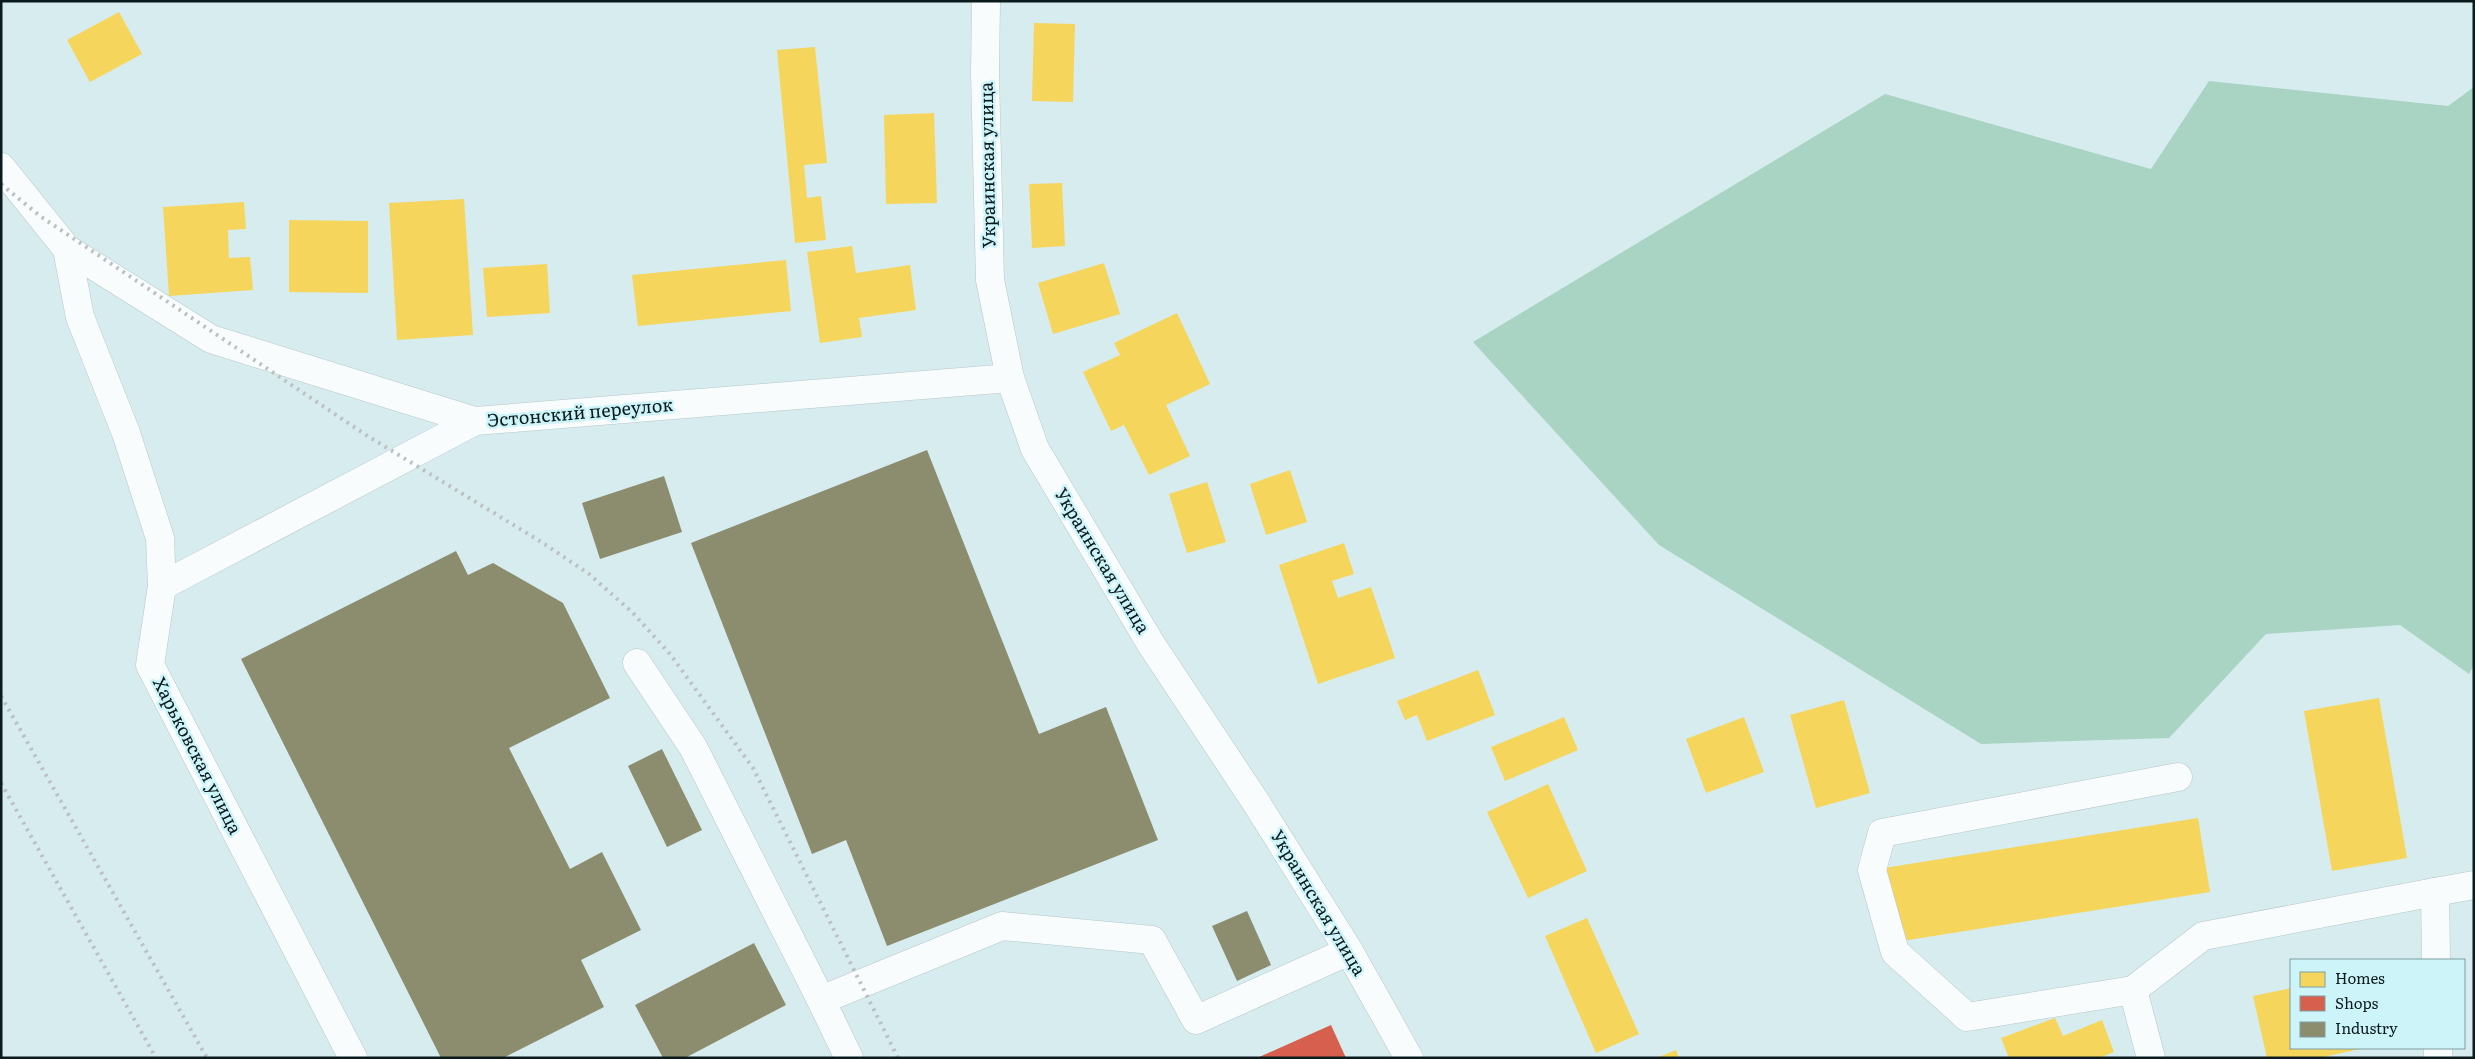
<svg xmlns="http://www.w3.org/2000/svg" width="2475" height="1059" font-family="Literata,serif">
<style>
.forest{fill:#a9d3c3}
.homes{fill:#f6d55c}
.shops{fill:#d6604d}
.industry{fill:#8c8c6e}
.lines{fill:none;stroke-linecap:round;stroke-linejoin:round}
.minor-casing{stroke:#b6c7c9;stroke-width:29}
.minor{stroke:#f9fcfd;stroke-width:28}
.rail{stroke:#bbc1c1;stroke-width:4;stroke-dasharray:2.5 5;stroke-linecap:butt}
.labels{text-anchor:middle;stroke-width:5;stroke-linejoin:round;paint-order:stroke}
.street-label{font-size:18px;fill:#0b1a1c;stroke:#cdf4f9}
</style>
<rect width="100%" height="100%" fill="#d7ecef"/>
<!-- forest -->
<path class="forest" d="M2209,81L2448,106L2474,87V665L2469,674L2400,625L2266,634L2169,738L1981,744L1659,545L1473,342L1885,94L2151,169Z"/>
<!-- homes -->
<g class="homes">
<path d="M119,12L142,54L90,82L67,40Z"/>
<path d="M1034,23L1075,24L1073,102L1032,101Z"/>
<path d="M815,47L827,163L804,165L807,198L821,196L826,240L795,243L777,50Z"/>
<path d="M934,113L937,203L886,204L884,115Z"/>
<path d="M1062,183L1065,246L1032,248L1029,184Z"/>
<path d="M464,199L473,335L397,340L389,203Z"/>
<path d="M244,202L246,229L228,230L229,258L250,257L253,290L169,296L163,207Z"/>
<path d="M289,220L368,221V293L289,292Z"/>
<path d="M852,246L856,273L910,265L916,310L859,318L862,337L820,343L807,252Z"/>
<path d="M786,260L791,311L638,326L632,275Z"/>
<path d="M1104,263L1120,314L1053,334L1038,283Z"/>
<path d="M547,264L550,313L487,317L483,268Z"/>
<path d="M1177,313L1210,384L1166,405L1190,456L1149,475L1124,425L1111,431L1083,372L1120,355L1114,343Z"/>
<path d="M1290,470L1307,522L1266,535L1250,484Z"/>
<path d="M1207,482L1226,542L1187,553L1169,494Z"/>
<path d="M1344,543L1354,574L1332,581L1338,598L1371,587L1395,658L1318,684L1279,565Z"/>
<path d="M1478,670L1495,715L1427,741L1417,715L1405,720L1397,701Z"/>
<path d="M2379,698L2407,858L2332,871L2304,711Z"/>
<path d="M1844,700L1870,793L1816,808L1790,715Z"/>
<path d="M1564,717L1578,750L1505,781L1491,747Z"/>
<path d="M1744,717L1764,772L1706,793L1686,739Z"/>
<path d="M1548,784L1587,871L1528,898L1487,812Z"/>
<path d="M2198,818L2210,892L1896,942L1884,868Z"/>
<path d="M1587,918L1639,1034L1596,1053L1545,936Z"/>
<path d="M2291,988V1048L2360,1049L2319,1058H2267L2253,996Z"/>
<path d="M2055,1018L2063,1036L2102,1020L2114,1052L2099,1058H2009L2001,1038Z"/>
<path d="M1676,1050L1679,1058H1656Z"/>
</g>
<!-- shops -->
<path class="shops" d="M1331,1025L1346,1058H1257Z"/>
<!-- industry -->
<g class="industry">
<path d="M927,450L1039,734L1106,707L1158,840L887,946L846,840L812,854L691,543Z"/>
<path d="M664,476L682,532L600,559L582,503Z"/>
<path d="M456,551L468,575L493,563L563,603L610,698L509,748L570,869L602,852L641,930L581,960L604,1007L503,1058H441L241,659Z"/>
<path d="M662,749L702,830L667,847L628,766Z"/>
<path d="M1247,911L1271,965L1237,981L1212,926Z"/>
<path d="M754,943L786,1005L685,1058H663L635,1005Z"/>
</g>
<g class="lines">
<!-- minor casing -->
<g class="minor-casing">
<g id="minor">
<path d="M986,1L985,74L990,280L1010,378L1035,449L1151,644L1257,804L1349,951L1409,1058"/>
<path d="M1,167L67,249L80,317L126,433L160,538L162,586L150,665L353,1058"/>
<path d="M67,249L211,339L475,421L1010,378"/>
<path d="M162,586L475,421"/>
<path d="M637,663L693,747L821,1000L1002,926L1152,940L1196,1020L1349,951"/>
<path d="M2178,777L1882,833L1872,870L1895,952L1967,1017L2133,990L2203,936L2435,892"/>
<path d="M2436,960L2435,892L2474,885"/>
<path d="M2133,990L2151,1058"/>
<path d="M821,1000L849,1058"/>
<path d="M2438,1048V1058"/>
</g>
</g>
<!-- minor -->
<use href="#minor" class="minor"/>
<!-- rail -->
<g class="rail">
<path d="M1,184L40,216L366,435L543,543L589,574L632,612L670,654L753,768L898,1058"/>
<path d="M1,696L207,1058"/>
<path d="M1,783L156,1058"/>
</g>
</g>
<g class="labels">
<!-- street labels -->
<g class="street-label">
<text transform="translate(988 165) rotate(-91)" y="6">Украинская улица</text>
<text transform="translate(580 413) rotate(-5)" y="6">Эстонский переулок</text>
<text transform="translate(1102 561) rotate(59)" y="6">Украинская улица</text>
<text transform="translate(197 756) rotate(63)" y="6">Харьковская улица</text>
<text transform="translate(1318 903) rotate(59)" y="6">Украинская улица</text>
</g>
</g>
<!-- border -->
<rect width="2475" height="1059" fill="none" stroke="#0b1a1c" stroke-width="5"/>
<!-- legend -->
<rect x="2290" y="959" width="175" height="90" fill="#cdf4f9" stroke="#7f9da1"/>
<rect x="2300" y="972" width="25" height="15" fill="#f6d55c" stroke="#7f9da1"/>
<text x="2335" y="984" font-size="15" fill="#0b1a1c">Homes</text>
<rect x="2300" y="996" width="25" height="15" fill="#d6604d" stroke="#7f9da1"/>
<text x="2335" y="1009" font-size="15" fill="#0b1a1c">Shops</text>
<rect x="2300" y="1022" width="25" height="15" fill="#8c8c6e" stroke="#7f9da1"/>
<text x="2335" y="1034" font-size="15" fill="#0b1a1c">Industry</text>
</svg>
